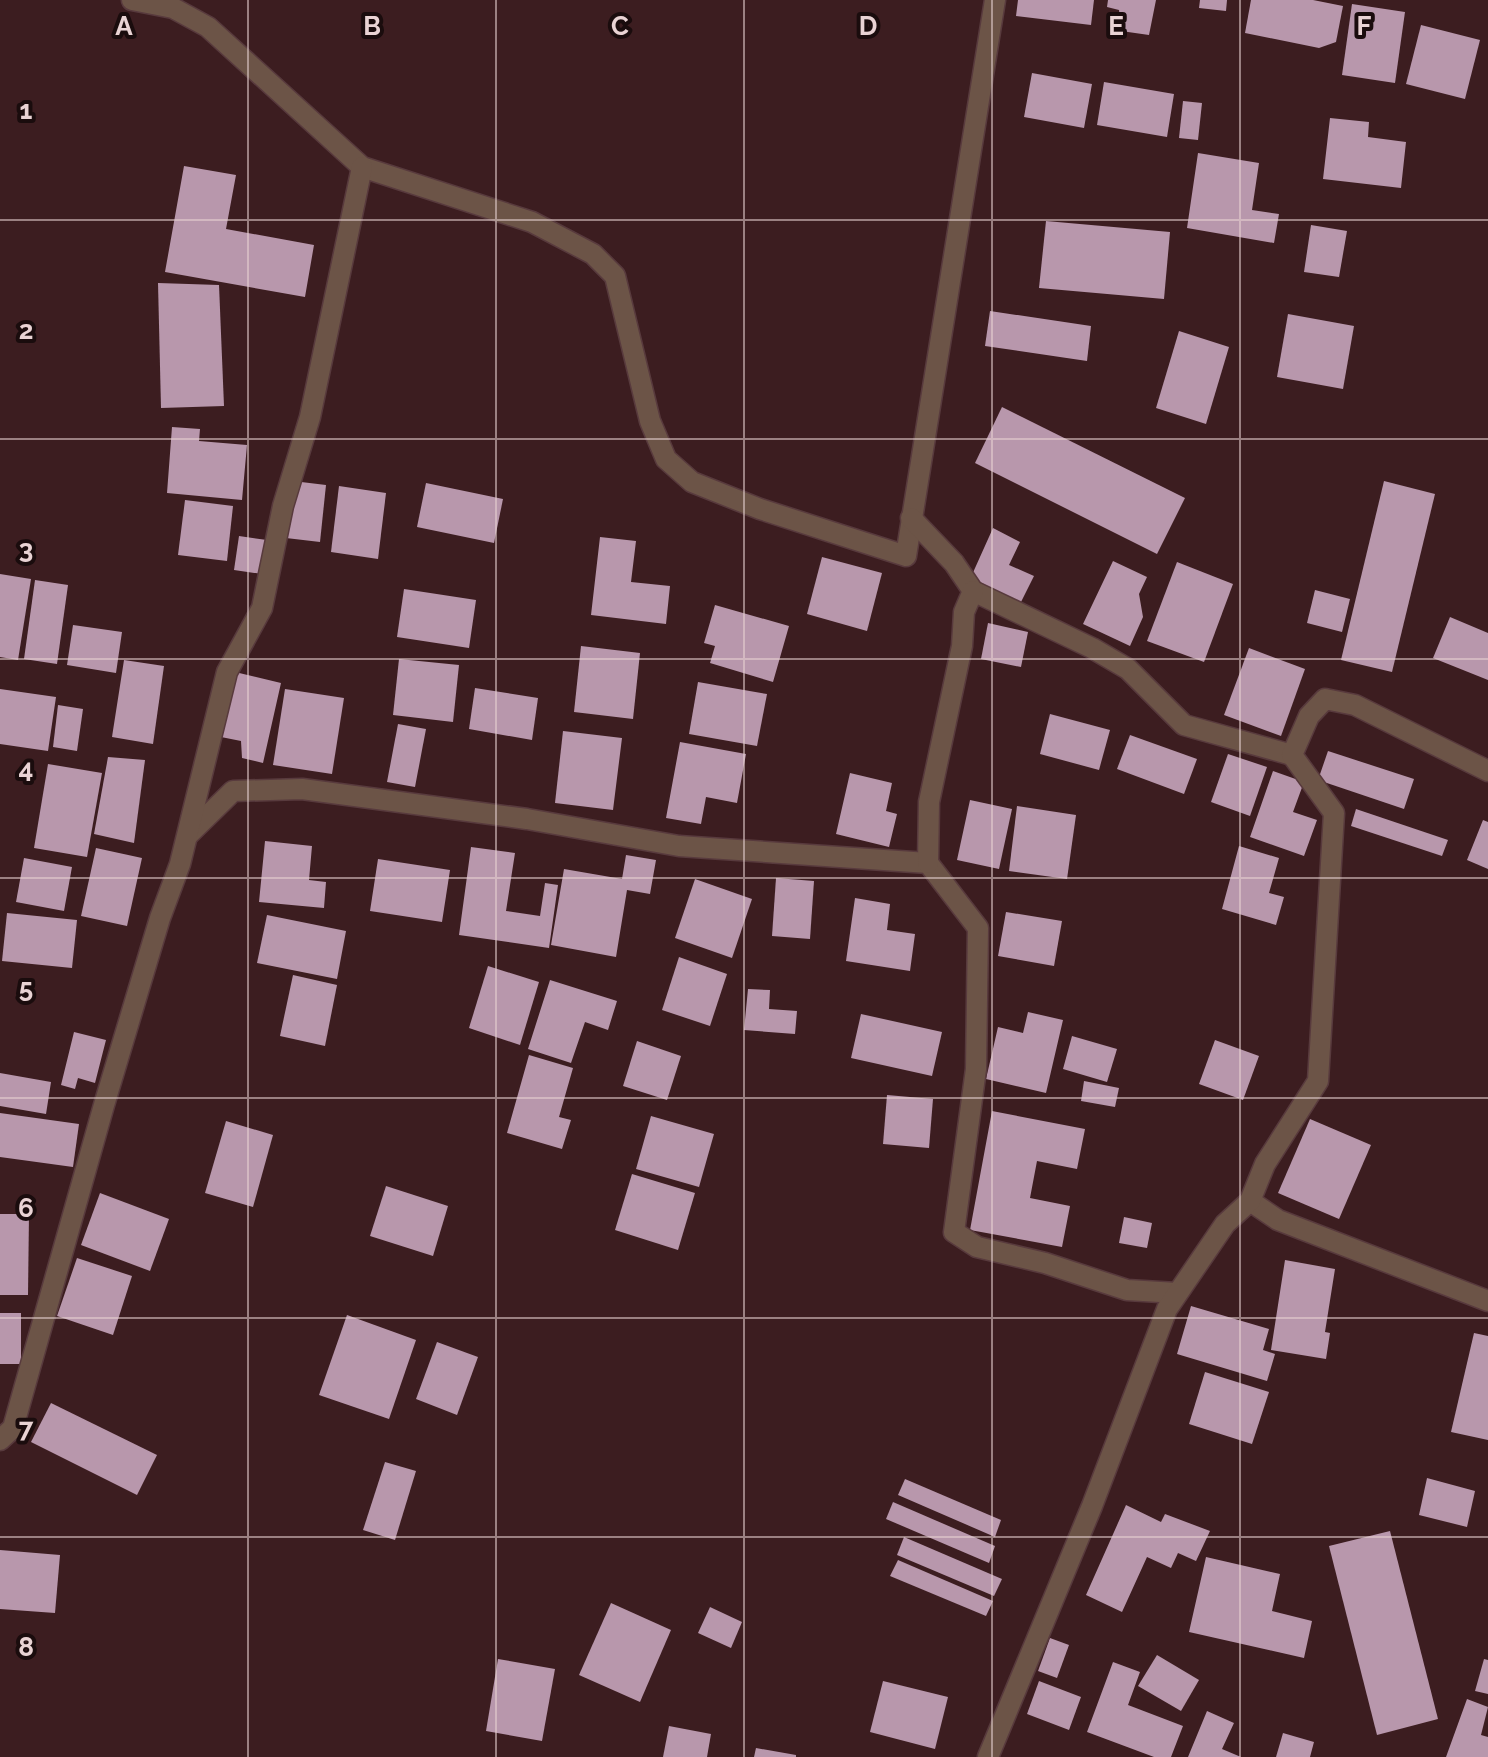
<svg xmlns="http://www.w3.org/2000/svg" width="1488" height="1757" font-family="Raleway,sans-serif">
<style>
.building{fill:#b897ac}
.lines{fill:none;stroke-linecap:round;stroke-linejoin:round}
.minor-casing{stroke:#583a3d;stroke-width:23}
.minor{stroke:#6c5447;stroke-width:20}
.grid{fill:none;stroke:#e9d3d4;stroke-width:2;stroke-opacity:0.55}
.grid-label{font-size:26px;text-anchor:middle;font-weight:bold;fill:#e9d3d4;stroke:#1a0c0d;stroke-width:8;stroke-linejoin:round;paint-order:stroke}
</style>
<rect width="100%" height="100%" fill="#3c1d20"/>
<!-- building -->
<g class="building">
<path d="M1018,0H1094L1091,25L1016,16Z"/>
<path d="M1108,0H1156L1149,35L1121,31L1119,10L1107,7Z"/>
<path d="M1200,0H1227L1226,11L1199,8Z"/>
<path d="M1251,0H1313L1343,6L1336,42L1319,48L1245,33Z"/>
<path d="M1352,4L1405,12L1395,83L1342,75Z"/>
<path d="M1421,25L1480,40L1465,99L1406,84Z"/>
<path d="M1032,73L1092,84L1084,128L1024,117Z"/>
<path d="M1104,82L1174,94L1167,137L1097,125Z"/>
<path d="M1183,101L1202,103L1198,140L1179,138Z"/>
<path d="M1330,118L1369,122L1368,137L1406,142L1401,188L1323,179Z"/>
<path d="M1198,153L1259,163L1252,210L1279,214L1274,243L1187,228Z"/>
<path d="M184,166L236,175L226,229L314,245L305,297L165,272Z"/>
<path d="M1046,221L1170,232L1164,299L1039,288Z"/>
<path d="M1311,225L1347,231L1339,277L1304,272Z"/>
<path d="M158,283L219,285L224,406L161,408Z"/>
<path d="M990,311L1091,326L1087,361L985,346Z"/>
<path d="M1288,314L1354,326L1343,389L1277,377Z"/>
<path d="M1179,331L1229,347L1206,424L1156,408Z"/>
<path d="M1002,407L1185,498L1157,554L975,463Z"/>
<path d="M172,427L200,429L199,441L247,445L242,500L167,493Z"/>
<path d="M293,481L326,485L320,542L286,538Z"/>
<path d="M1384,481L1435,494L1392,672L1341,660Z"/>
<path d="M426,483L503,499L494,543L417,527Z"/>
<path d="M339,486L386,493L378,559L331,552Z"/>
<path d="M185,500L233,506L227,561L178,555Z"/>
<path d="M993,528L1020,542L1009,565L1034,576L1020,604L971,577Z"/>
<path d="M239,536L267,540L262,574L234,570Z"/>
<path d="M600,537L636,541L631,582L670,586L666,624L591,615Z"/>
<path d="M822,557L882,573L867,631L807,614Z"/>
<path d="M1113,561L1147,577L1139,594L1143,617L1130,646L1083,624Z"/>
<path d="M1177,562L1233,584L1204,662L1147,641Z"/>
<path d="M0,574L31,579L18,660L0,657Z"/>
<path d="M35,580L68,585L57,664L24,659Z"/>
<path d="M404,589L476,600L469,648L397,637Z"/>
<path d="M1315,590L1350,599L1342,632L1307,623Z"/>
<path d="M715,605L789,626L773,682L710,663L715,646L704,643Z"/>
<path d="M1450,617L1488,633V680L1433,658Z"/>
<path d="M988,623L1028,632L1021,667L981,659Z"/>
<path d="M73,625L122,632L116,673L67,665Z"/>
<path d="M581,646L640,653L633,719L574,712Z"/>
<path d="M1249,648L1305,669L1281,736L1224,715Z"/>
<path d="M399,659L459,665L453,722L393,715Z"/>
<path d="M124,660L164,666L153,744L112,737Z"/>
<path d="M235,672L281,683L263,763L242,758L241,741L221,737Z"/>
<path d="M698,682L767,694L757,746L689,734Z"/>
<path d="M475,688L538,698L532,740L469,729Z"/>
<path d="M0,689L56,697L48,751L0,744Z"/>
<path d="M285,689L344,698L332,774L273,765Z"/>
<path d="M58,705L83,709L77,751L53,747Z"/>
<path d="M1050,714L1110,730L1099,770L1040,754Z"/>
<path d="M398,724L426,729L415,787L387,782Z"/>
<path d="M563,731L622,738L613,810L555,803Z"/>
<path d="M1130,735L1197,759L1184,794L1117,769Z"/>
<path d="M680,742L746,754L737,803L706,797L701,824L666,818Z"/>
<path d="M1328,751L1414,779L1404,809L1318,780Z"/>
<path d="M1228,754L1267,767L1250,816L1211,802Z"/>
<path d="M108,757L145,760L134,843L94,834Z"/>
<path d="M48,764L102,773L87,857L34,848Z"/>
<path d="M1273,771L1304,782L1293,812L1317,820L1304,856L1250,837Z"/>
<path d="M850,773L892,783L886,811L897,814L889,847L836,834Z"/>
<path d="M970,800L1012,809L999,869L957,860Z"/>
<path d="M1017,806L1076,815L1067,879L1009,871Z"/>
<path d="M1356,809L1448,840L1442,856L1351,826Z"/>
<path d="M1483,820L1488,822V869L1467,860Z"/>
<path d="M265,841L312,846L309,880L326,882L324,908L259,902Z"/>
<path d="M1239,846L1279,858L1269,893L1284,897L1276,925L1222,909Z"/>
<path d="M471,847L515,853L506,911L540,916L545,883L558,885L549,948L459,935Z"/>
<path d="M96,848L142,858L127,926L81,916Z"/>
<path d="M626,855L656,860L650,894L627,890L616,957L551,945L564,869L622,879Z"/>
<path d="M24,858L72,867L64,911L16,902Z"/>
<path d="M378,859L450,870L442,922L370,911Z"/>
<path d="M776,878L814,881L810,939L772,936Z"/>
<path d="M695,879L752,899L732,958L675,938Z"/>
<path d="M855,898L890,904L887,930L915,934L910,971L846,961Z"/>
<path d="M1006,912L1062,921L1054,966L998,956Z"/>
<path d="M7,913L77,920L72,968L2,961Z"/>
<path d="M267,915L346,931L337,979L257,963Z"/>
<path d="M679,957L727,974L710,1026L662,1010Z"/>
<path d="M488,966L539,982L520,1045L469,1028Z"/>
<path d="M293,975L337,985L325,1046L280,1036Z"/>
<path d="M550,980L617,1001L608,1030L585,1022L571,1063L528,1049Z"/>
<path d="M748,989L770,990L769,1009L797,1011L795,1034L744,1030Z"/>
<path d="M1028,1012L1063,1020L1046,1093L986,1079L998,1027L1023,1033Z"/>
<path d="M861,1014L942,1032L932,1076L851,1058Z"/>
<path d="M74,1032L106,1040L95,1083L78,1078L75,1089L61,1085Z"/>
<path d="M1072,1036L1117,1049L1107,1082L1063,1069Z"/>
<path d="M1215,1040L1259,1056L1243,1100L1199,1084Z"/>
<path d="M637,1041L681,1056L667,1100L623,1086Z"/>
<path d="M529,1055L573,1068L559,1117L571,1120L562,1149L507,1133Z"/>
<path d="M0,1073L51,1082L46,1114L0,1106Z"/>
<path d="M1084,1081L1119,1088L1115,1107L1081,1101Z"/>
<path d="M887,1095L933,1099L929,1148L883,1144Z"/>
<path d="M992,1111L1085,1129L1077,1169L1037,1161L1030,1198L1070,1206L1062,1247L970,1230Z"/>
<path d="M0,1113L79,1124L73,1167L0,1157Z"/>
<path d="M651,1116L714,1134L699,1187L636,1169Z"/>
<path d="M1310,1119L1371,1145L1339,1219L1278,1193Z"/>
<path d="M226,1121L273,1135L253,1207L205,1193Z"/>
<path d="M632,1174L695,1193L678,1250L615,1230Z"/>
<path d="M386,1186L448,1206L433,1256L370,1236Z"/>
<path d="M100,1193L169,1219L150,1271L81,1245Z"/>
<path d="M0,1214H29L28,1295H0Z"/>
<path d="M1124,1217L1152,1223L1147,1248L1119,1243Z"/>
<path d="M77,1258L132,1276L113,1335L57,1316Z"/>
<path d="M1285,1260L1335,1269L1325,1332L1330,1333L1326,1359L1271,1350Z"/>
<path d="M1191,1306L1269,1329L1263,1350L1275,1354L1267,1381L1177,1354Z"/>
<rect x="0" y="1313" width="21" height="51"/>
<path d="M347,1315L416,1340L389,1419L319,1395Z"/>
<path d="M1474,1333L1488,1336V1440L1451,1432Z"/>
<path d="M437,1342L478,1357L457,1415L416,1399Z"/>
<path d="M1205,1372L1269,1392L1252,1444L1189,1424Z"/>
<path d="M51,1403L157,1455L137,1495L31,1442Z"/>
<path d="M385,1462L416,1471L395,1540L363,1530Z"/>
<path d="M1427,1478L1475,1491L1467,1527L1419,1515Z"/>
<path d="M905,1479L1001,1520L995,1537L898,1495Z"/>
<path d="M893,1502L995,1546L989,1563L886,1519Z"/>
<path d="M1126,1505L1161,1522L1165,1514L1210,1531L1196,1561L1178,1553L1171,1568L1147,1557L1122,1612L1086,1595Z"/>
<path d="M1390,1531L1438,1719L1377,1735L1329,1546Z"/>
<path d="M904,1537L1002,1579L994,1596L897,1555Z"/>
<path d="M0,1550L60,1555L55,1613L0,1609Z"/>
<path d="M1206,1557L1280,1574L1272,1611L1312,1621L1304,1658L1189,1632Z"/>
<path d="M898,1560L993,1601L986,1616L890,1576Z"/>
<path d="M611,1603L671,1630L640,1702L579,1675Z"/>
<path d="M710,1607L742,1622L731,1648L698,1633Z"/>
<path d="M1050,1638L1069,1645L1057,1678L1038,1671Z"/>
<path d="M1157,1655L1199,1680L1181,1711L1138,1686Z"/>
<path d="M498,1659L555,1669L542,1741L486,1731Z"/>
<path d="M1484,1659L1488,1660V1694L1475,1691Z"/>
<path d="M1113,1662L1140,1672L1128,1705L1183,1726L1171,1757H1154L1087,1732Z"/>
<path d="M883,1681L948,1697L935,1749L870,1732Z"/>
<path d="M1039,1681L1081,1697L1069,1730L1027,1714Z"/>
<path d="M1467,1699L1488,1707L1481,1735L1488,1737V1757H1446Z"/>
<path d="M1207,1711L1234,1723L1222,1749L1241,1757H1188Z"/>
<path d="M669,1726L711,1734L707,1757H663Z"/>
<path d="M1283,1733L1314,1742L1310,1757H1276Z"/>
<path d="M756,1748L796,1755V1757H754Z"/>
</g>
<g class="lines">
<!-- minor casing -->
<g class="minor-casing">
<g id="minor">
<path d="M132,0L173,8L208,27L362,167L532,222L593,254L615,276L650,421L666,459L692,482L760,509L906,556L995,0"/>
<path d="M911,518L954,563L973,591L1092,648L1128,669L1184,725L1292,755"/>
<path d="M188,835L233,791L302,789L527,819L679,846L928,863L978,928L976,1069L954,1232L977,1247L1045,1263L1127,1290L1177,1293"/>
<path d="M928,863L929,802L962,646L964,612L973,591"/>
<path d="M1250,1201L1278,1220L1488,1301"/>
<path d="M0,1440L13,1428L104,1105L160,918L180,864L227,672L262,608L283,506L310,417L362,167"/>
<path d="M988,1757L1092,1506L1167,1309L1225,1224L1250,1201L1265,1164L1318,1081L1334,813L1292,755L1309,716L1325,699L1355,705L1488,771"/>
</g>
</g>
<!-- minor -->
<use href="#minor" class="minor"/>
</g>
<!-- grid -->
<path class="grid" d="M248,0V1757M496,0V1757M744,0V1757M992,0V1757M1240,0V1757M0,220H1488M0,439H1488M0,659H1488M0,878H1488M0,1098H1488M0,1318H1488M0,1537H1488"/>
<g class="grid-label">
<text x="124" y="35">A</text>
<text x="372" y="35">B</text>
<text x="620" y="35">C</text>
<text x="868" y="35">D</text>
<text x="1116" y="35">E</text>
<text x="1364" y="35">F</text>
<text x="26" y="119">1</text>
<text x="26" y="339">2</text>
<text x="26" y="558">3</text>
<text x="26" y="778">4</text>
<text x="26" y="997">5</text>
<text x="26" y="1217">6</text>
<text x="26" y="1437">7</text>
<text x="26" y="1656">8</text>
</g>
</svg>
